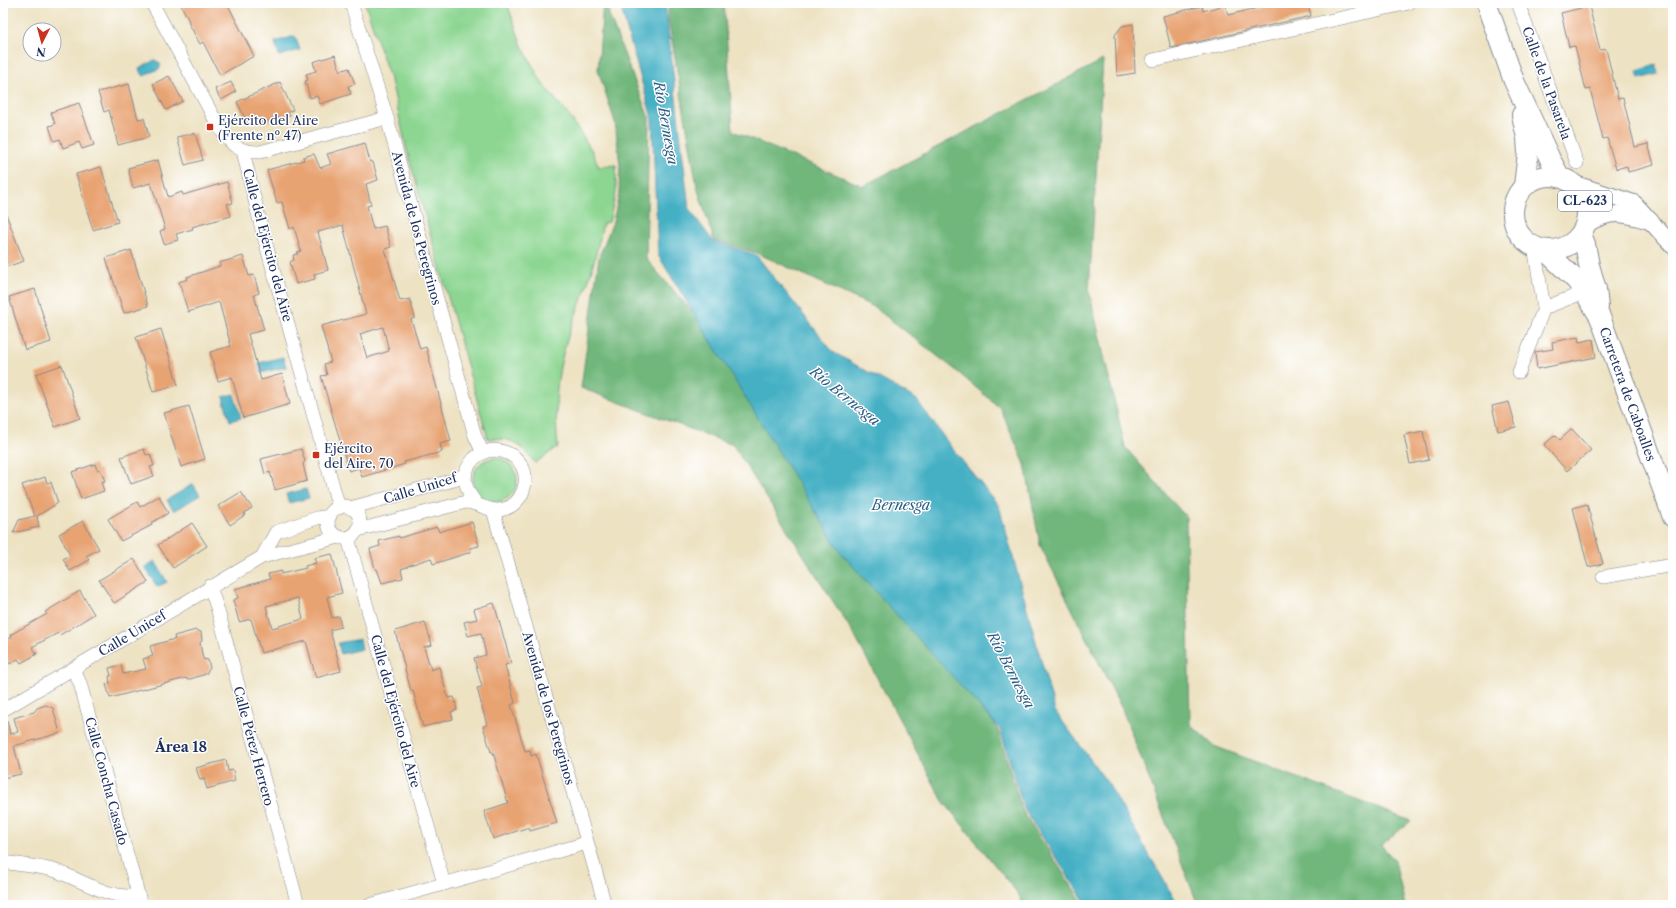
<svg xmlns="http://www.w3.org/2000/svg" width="1676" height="908" font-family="'Libre Caslon Text',serif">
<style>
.green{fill:#8cd691;stroke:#548278}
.forest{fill:#71b77b;stroke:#46736c}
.water{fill:#45b0c4;stroke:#307091}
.building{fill:#e8a372;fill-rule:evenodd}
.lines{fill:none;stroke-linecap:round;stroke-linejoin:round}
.minor-casing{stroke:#848890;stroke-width:14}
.tertiary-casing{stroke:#848890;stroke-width:18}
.primary-casing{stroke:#848890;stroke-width:22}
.minor{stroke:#fff;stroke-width:13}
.tertiary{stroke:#fff;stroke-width:16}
.primary{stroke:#fff;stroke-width:20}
.rail{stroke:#1b2f5e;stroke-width:3}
.poi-dot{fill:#c8321e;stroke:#fff;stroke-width:1.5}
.labels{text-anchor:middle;stroke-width:3;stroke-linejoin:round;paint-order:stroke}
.shield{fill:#fff;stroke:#5f6d8e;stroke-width:1}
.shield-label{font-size:12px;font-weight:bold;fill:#1b2f5e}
.street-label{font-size:13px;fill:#1b2f5e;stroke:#fff}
.poi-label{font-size:13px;fill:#1b2f5e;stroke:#fff;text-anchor:start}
.water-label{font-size:14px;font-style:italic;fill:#2a5c82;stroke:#fff}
.neighbourhood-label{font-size:14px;font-weight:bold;fill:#1b2f5e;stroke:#fff}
</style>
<rect width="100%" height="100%" fill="#fff"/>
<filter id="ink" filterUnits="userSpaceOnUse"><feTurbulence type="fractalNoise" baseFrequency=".025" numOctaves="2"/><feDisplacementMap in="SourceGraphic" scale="8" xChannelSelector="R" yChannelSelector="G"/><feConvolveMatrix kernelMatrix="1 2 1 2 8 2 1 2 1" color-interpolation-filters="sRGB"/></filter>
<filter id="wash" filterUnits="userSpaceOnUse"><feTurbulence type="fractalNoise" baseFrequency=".012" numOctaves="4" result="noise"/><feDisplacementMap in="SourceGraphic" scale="16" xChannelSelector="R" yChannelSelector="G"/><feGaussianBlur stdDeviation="0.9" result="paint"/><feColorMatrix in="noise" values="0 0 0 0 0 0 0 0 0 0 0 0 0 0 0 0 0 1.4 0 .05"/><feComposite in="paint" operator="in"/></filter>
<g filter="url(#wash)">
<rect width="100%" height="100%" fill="#ede2c2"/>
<!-- green -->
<g class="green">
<path d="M365,3H507L522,46L542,83L571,118L592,151L599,167L616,165V192L609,222L603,223C599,243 594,263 588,282C579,308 568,332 562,358C555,386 555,418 558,447L535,463C521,444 511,437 488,439L407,151L392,85Z"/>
<circle cx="495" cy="480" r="22"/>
</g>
<!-- forest -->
<g class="forest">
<path d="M603,3H608L609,15L649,118L646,259L883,531L998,730L1022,810L1084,905H1023L1019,895L943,801L852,631L733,445L581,388L599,257L613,222L619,194L620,165L615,122L598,70Z"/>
<path d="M669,3H724L733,131L863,186L1103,60L1089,291L1125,447L1186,517L1190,724L1214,746L1411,821L1381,845L1395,861L1405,905H1198L1122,709L1040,545L1025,464L1000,408L953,368L874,307L757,253L714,240L697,187L668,17Z"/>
</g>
<!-- water -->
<g class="water">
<path d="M621,3H665L689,209L713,241L756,255L833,352L916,399L951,447L999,506L1055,711L1109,785L1178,905H1087L1024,809L1000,729L841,553L658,255L652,118L622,12Z"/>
<path d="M295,36L300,50L279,56L275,42Z"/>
<path d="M155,60L160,63V68C155,72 150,71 145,76L141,74L139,68Z"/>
<path d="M1656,65L1658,74L1639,79L1637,71Z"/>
<path d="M283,357L286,367L261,373L259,363Z"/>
<path d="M234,394L241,418L230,421L223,397Z"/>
<path d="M193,484L200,495L174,511L167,500Z"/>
<path d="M306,489L309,498L289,503L286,494Z"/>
<path d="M155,561L167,582L157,587L145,567Z"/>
<path d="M360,639L362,649L341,654L338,643Z"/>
</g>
<g id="blocks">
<!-- building -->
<g class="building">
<path d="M180,3H227L254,56L220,75L203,42L200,44L188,22L189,21Z"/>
<path d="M1265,3H1308L1311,16L1171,48L1163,16L1202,6L1203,11L1225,5L1228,15L1266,6Z"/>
<path d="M1589,6L1600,50L1606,49L1618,99L1623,98L1635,147L1648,144L1654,165L1628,172L1627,166L1616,169L1607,138L1603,139L1590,89L1586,90L1575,46L1569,47L1561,13Z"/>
<path d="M1133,24L1135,73L1117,76L1115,35L1122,26Z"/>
<path d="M335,55L340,71L349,68L355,84L348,86L351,94L320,104L317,96L310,98L305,81L308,80L306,74L316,71L313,62Z"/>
<path d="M169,76L183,101L166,110L153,84Z"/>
<path d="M231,82L236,92L221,100L215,89Z"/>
<path d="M280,82L293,110L288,112L290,116L280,120L278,116L264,123L262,120L259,122L256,118L247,122L237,102Z"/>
<path d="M129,84L138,119L144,118L149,137L118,145L109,110L104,112L98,92Z"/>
<path d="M79,103L94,145L82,149L79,142L63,148L60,139L54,141L49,126L55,124L51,112Z"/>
<path d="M195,133L203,160L185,165L177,137Z"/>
<path d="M365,143L370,162H373L378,180L366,184L371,205L367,206L373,229L385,226L391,247L385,249L400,301L410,299L415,318L411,319L420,349L426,347L451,441L440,444L442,452L404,462L405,464L362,477L359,468L349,471L321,376L327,375L324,364L331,362L321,326L366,314L343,226V225L318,232L328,270L314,274L315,279L296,284L290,262L294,260L293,255L298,254L297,252L301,251L294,227L290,229L282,202L277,203L267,170L304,160L303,157L314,154L320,168L331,164L327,154ZM383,327L389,351L367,358L360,334Z"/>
<path d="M158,160L168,197L182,192L183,195L227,182L233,203L227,204L231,216L192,227L193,229L176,234L178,240L164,244L160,231L165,229L151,183L133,188L128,168Z"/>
<path d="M101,167L118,222L93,230L76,174Z"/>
<path d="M4,209L24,261L3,268V210Z"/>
<path d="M131,250L148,306L124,313L106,258Z"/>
<path d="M243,256L249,276L254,275L259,293L254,295L264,330L248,334L261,380L282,374L290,404L243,418L232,377L218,381L210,352L231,346L219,302L188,312L179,282L188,279L187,277L220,266L219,263Z"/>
<path d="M35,289L51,342L25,350L9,297Z"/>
<path d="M161,329L178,385L153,392L136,337Z"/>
<path d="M1578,337L1579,342L1593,339L1596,357L1537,369L1535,352L1553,349L1552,342Z"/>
<path d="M62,365L80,418L55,427L36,374Z"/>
<path d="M1509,402L1516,427L1498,431L1492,406Z"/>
<path d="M189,406L205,459L181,467L164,413Z"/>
<path d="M1572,429L1591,450L1567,471L1544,445L1555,435L1560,440Z"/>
<path d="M1423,431L1429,460L1410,464L1404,435Z"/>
<path d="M144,449L146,455L150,454L154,466L150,467L154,476L131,484L121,457Z"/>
<path d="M301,449L305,461L303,464L307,481L275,490L270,472L265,474L261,459Z"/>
<path d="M95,464L97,470L100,469L105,481L101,482L104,491L81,499L72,472Z"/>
<path d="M45,477L47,483L51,482L58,503L37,516L39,527L13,533L19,520L35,516L22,485Z"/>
<path d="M241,492L252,508L244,513L245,515L230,525L218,506Z"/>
<path d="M159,496L168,513L151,523L152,525L121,541L108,519L137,502L140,507Z"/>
<path d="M1587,504L1603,564L1588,567L1573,508Z"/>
<path d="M83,521L99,549L86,556L89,560L70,571L63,559L70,555L59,534Z"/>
<path d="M472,522L479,546L470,548L471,552L433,564L431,558L407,566V567L401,569L403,578L382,583L377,569H375L370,549L380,546L379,541L399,536V538L437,527L439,532Z"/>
<path d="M192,523L207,546L173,568L158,545Z"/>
<path d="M332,554L342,593L327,597L332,618L339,616L341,627L330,630L341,671L316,678L306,641L261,653L251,619L239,622L233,600L238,598L235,589L270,579L268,574L281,571V574L306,568L305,566L316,563L314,558ZM298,598L303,619L272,628L266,606Z"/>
<path d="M134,559L148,582L114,603L99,580Z"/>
<path d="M80,591L94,614L60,635L58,633L32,647L37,654L21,663L18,659L10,664L3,653V642L12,637L10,635L47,614L45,612Z"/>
<path d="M494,603L511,663L505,665L515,703L511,705L525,751L530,750L531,756L536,754L557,823L530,831L529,827L493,839L484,811L508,803L493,752H491L483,726L487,725L477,688L482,687L474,658L486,655L481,633L468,636L464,622L477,619L474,609Z"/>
<path d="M425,622L432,645L424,647L431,670L439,667L448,698L454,697L457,710L451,712L453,719L423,727L413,691H411L395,631Z"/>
<path d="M196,630L201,632L202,640L200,643L203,659L208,660L210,668L206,674L187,680L186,678L110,698L106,684L110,683L109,676H111L109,668L121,665L123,674L146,669L143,659L153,656L150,646L175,639L174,636Z"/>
<path d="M46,705L53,708L60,733L14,746L21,774L3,778V721L7,720L10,734L18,732L14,718L34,712L37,708Z"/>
<path d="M226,760L228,771L233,770L235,781L207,789L204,779L200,780L196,768Z"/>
</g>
</g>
</g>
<g filter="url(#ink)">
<use href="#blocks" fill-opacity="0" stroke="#848890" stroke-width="1"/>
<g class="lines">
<!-- minor casing -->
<g class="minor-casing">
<g id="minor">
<path d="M152,3L219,127C232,145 236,152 260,152L387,118"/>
<path d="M351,3L387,118L475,436L483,453"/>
<path d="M1518,3L1577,163"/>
<path d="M1153,60L1409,3"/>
<path d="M243,151L261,226L339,508"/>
<path d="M1534,246L1544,308"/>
<path d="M1519,372L1544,308L1585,292"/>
<circle cx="344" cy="522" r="16"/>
<path d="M350,508L450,481L460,478L466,472"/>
<path d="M493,510L605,905"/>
<path d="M358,530L466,502C479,503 490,513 504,509C513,507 520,499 523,491C537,454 483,433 467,469C462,482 468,493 476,503"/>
<path d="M348,538L444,884"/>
<path d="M262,557L276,532L317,518L330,516"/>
<path d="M1603,577L1673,565"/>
<path d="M210,586L218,611L298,905"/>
<path d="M73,669L80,683L141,905"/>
<path d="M3,710L262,557L339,537"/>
<path d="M4,862C20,865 37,866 53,870C79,878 110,901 138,895"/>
<path d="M370,905L587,843"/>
</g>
</g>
<!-- tertiary casing -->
<g class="tertiary-casing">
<g id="tertiary">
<path d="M1572,183L1634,203L1673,246"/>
<path d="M1585,225C1612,209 1623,213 1652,222"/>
</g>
</g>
<!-- primary casing -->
<g class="primary-casing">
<g id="primary">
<path d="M1486,3L1514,81L1550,159L1560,177"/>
<path d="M1522,115L1527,138L1528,153L1524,186"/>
<circle cx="1550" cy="213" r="37"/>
<path d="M1581,234L1585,244L1589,265L1596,289L1598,307"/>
<path d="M1545,250L1579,283L1600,317L1673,517"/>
</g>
</g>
<!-- minor -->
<use href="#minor" class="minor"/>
<!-- tertiary -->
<use href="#tertiary" class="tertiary"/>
<!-- primary -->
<use href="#primary" class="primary"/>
<!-- rail -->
<path class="rail" d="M1669,3L1673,21"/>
</g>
</g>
<!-- markers -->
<g class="poi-dot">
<rect x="206" y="123" width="8" height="8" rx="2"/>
<rect x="312" y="451" width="8" height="8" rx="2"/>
</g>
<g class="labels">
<!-- shield labels -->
<rect class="shield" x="1558" y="191" width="54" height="20" rx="3"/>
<g class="shield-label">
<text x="1585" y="205">CL-623</text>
</g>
<!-- street labels -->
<g class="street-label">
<text transform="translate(1547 83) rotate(70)" y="5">Calle de la Pasarela</text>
<text transform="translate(417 228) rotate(75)" y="5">Avenida de los Peregrinos</text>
<text transform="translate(268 245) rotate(75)" y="5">Calle del Ejército del Aire</text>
<text transform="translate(1628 394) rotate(70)" y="5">Carretera de Caboalles</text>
<text transform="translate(420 488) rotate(-17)" y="5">Calle Unicef</text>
<text transform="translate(132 633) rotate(-31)" y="5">Calle Unicef</text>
<text transform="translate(549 708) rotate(74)" y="5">Avenida de los Peregrinos</text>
<text transform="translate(396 711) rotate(75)" y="5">Calle del Ejército del Aire</text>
<text transform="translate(254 746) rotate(75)" y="5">Calle Pérez Herrero</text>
<text transform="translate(107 781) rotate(75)" y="5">Calle Concha Casado</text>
</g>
<!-- poi labels -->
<g class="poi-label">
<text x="218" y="125">Ejército del Aire<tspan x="218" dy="15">(Frente nº 47)</tspan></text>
<text x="324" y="453">Ejército<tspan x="324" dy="15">del Aire, 70</tspan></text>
</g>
<!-- water labels -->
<g class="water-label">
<text transform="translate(666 123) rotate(80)" y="5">Río Bernesga</text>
<text transform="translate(845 396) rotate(39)" y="5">Río Bernesga</text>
<text x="901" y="510">Bernesga</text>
<text transform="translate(1011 670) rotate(62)" y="5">Río Bernesga</text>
</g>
<!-- neighbourhood labels -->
<g class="neighbourhood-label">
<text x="181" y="752">Área 18</text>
</g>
</g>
<!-- margin -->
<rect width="1676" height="908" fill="none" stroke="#fff" stroke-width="16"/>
<!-- north arrow -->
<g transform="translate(42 42) rotate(186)"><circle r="19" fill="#ffffff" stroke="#a4acbf"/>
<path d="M0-3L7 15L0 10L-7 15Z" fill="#c8321e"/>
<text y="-6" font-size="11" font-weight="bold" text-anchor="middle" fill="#1b2f5e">N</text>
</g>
</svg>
